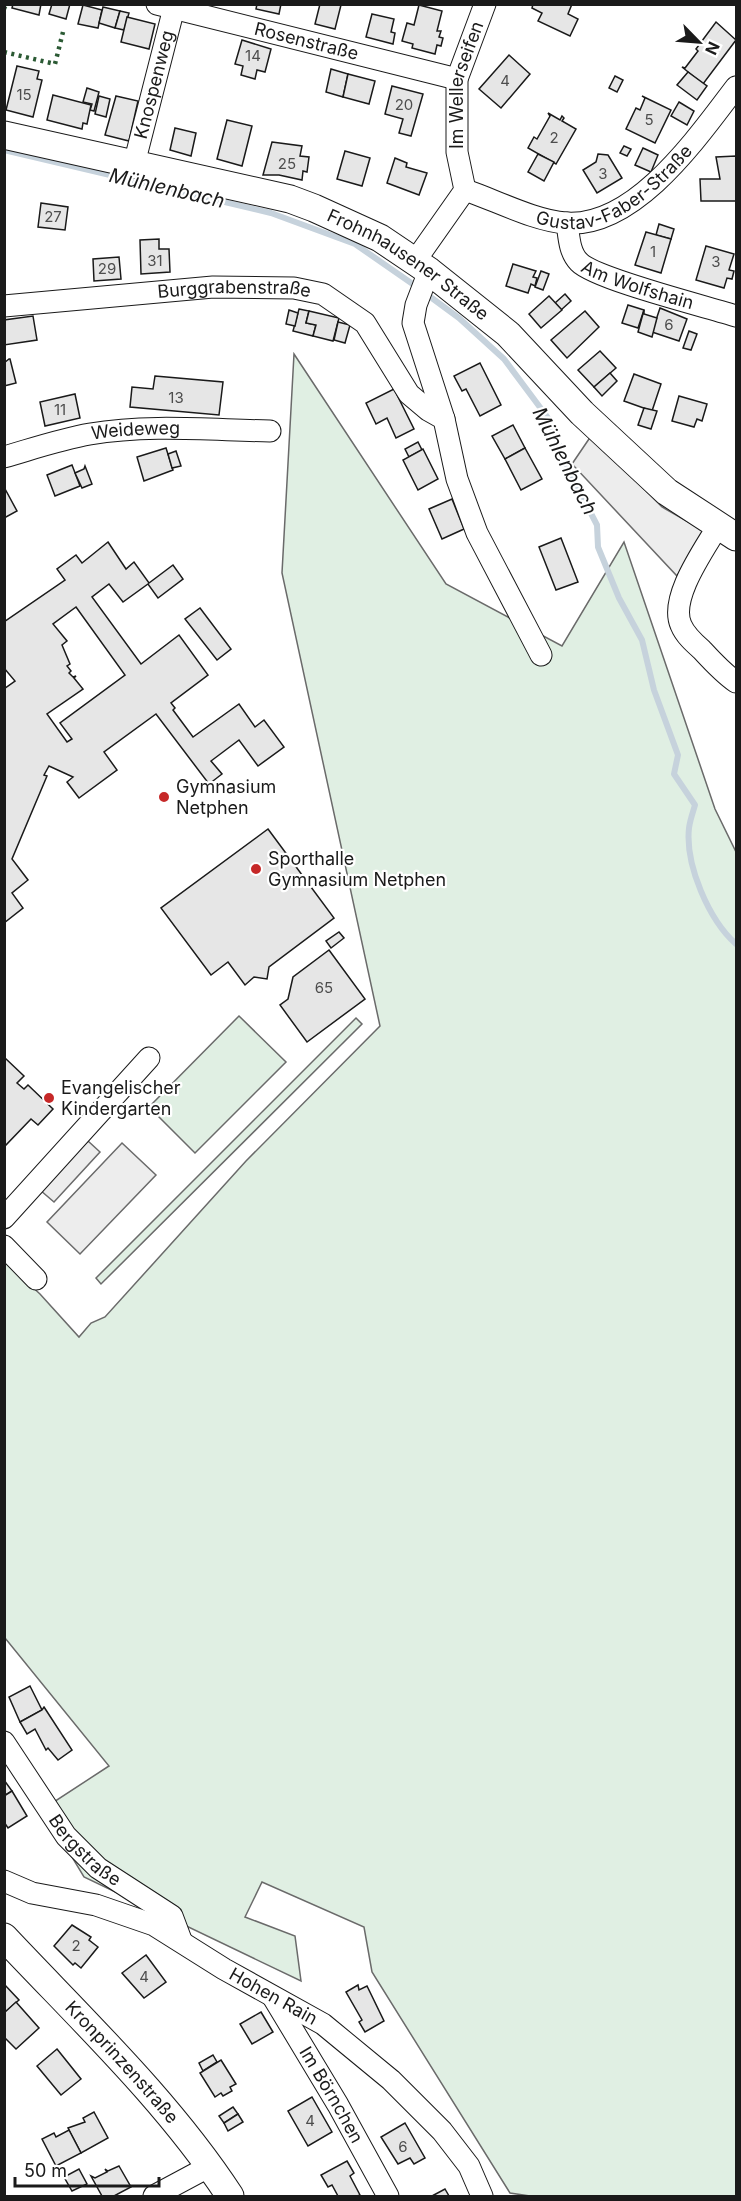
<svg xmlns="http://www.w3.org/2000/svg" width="741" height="2201" font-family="Inter,sans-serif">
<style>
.green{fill:#e0efe3;stroke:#6a6a6a;stroke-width:1.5}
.parking{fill:#ededed;stroke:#6a6a6a;stroke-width:1.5}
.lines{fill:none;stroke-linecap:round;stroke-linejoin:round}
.stream{stroke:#c6d2dc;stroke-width:6}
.building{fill:#e6e6e6;stroke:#1a1a1a;stroke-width:1.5;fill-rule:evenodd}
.minor-casing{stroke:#1a1a1a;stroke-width:23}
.major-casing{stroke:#1a1a1a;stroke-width:29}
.minor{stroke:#fff;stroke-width:21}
.major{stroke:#fff;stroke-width:27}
.hedge{stroke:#2b5a34;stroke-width:4.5;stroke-dasharray:3 4.5;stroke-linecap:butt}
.poi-dot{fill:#c62828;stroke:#fff;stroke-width:2}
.labels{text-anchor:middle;stroke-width:4.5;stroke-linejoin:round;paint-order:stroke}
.number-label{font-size:15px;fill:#4d4d4d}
.street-label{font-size:18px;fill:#1a1a1a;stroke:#fff}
.poi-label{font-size:18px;fill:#1a1a1a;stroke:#fff;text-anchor:start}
.water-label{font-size:20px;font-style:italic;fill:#1a1a1a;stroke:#fff}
</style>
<rect width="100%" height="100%" fill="#fff"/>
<!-- green -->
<g class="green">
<path d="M294,354L446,584L562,646L624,542L715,809L736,852V2196H530L510,2193L372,1972L364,1927L262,1882L245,1917L295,1936L301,1981L84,1877L43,1809L109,1766L5,1638L4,1261L40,1294L79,1337L91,1323L105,1317L246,1161L380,1026L282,573Z"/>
<path d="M239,1016L286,1062L195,1153L149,1107Z"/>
<path d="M356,1018L362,1024L101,1284L96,1278Z"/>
</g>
<!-- parking -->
<g class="parking">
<path d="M591,436L662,507L706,532L677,576L572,464Z"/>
<path d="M88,1141L100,1152L54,1202L40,1190Z"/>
<path d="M122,1143L156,1175L80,1254L47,1222Z"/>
</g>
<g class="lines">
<!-- stream -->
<g class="stream">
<path d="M4,150L271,213L355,244L417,287"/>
<path d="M425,293L459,318L504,359L548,418L570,473L597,525L598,547L619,598L642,640L654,690L678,755L674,774L695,805C693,812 690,820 689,828C685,865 709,920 736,944"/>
</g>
</g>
<!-- building -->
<g class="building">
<path d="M13,4H41L39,15L12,8Z"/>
<path d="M52,4H70L66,19L49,14Z"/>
<path d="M257,4H281L279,14L256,9Z"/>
<path d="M320,4L341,5L335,29L315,24Z"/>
<path d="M533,4H572L568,14L578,19L570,36L538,21L542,13L532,8Z"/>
<path d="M83,5L102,10L98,28L78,24Z"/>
<path d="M419,5L442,11L437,31H441L439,37L443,38L441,46L437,45L435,54L412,48L413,44L402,41L407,23L414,25Z"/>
<path d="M103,7L120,11L115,28L99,23Z"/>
<path d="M120,11L129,13L124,30L115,28Z"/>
<path d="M372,14L394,19L391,32L395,33L393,44L366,37Z"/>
<path d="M127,17L155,24L149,49L121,42Z"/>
<path d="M716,22L736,40L703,84L682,67L685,68L698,51L696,49Z"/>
<path d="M242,40L271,49L265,72L257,70L255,79L241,75L243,66L235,64Z"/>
<path d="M509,55L530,74L501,108L479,89Z"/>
<path d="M17,66L39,71L37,79L42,80L33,117L6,110Z"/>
<path d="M331,69L348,74L343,97L326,92Z"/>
<path d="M688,72L707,86L697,100L677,85Z"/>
<path d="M348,74L375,81L369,104L343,97Z"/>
<path d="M615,76L623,80L617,92L609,88Z"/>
<path d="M392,86L423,94L411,136L399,133L403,119L385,114Z"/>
<path d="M87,88L99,92L94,111L90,110L92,104L83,102Z"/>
<path d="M53,95L91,105L87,124L83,123L82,129L47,120Z"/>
<path d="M99,96L110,99L106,117L95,114Z"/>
<path d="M116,96L138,101L129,141L105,135Z"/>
<path d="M642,96L671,110L655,143L626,129L636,108L640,110L645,98Z"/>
<path d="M679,102L694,111L687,125L671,116Z"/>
<path d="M548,113L560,120L562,116L564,118L562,121L576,129L556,164L528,148L534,137L537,139L550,116Z"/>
<path d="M227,120L252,126L242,166L217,159Z"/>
<path d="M175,128L196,133L191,156L170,150Z"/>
<path d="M272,142L302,146L300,156L309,157L307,172L303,171L302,180L279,175H263Z"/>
<path d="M624,146L631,149L627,156L620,153Z"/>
<path d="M643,148L658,155L651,172L635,165Z"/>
<path d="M345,151L370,158L362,186L337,179Z"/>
<path d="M538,154L554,162L544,181L528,172Z"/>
<path d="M598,154L608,155L622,178L597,193L583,170L596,162Z"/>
<path d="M736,156V201H701L700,179H720L716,157Z"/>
<path d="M395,158L407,163L406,167L427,173L419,195L387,183Z"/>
<path d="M41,203L68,207L65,230L38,227Z"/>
<path d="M659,224L674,229L671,239L656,235Z"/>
<path d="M646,232L671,239L661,273L635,265Z"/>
<path d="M159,239V249H169L170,272L141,274L140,240Z"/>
<path d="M706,246L734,254L729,270L734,271L732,279L727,278L724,288L696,280Z"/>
<path d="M119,257L121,279L94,281L93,259Z"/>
<path d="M513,264L536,271L533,277L537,278L535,286L531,284L528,293L506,286Z"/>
<path d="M541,271L549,274L543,290L535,287Z"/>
<path d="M565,294L571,301L561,310L555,303Z"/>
<path d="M549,296L562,310L541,328L529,314Z"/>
<path d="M628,305L644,310L638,328L622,323Z"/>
<path d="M660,308L687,319L679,341L652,332Z"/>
<path d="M299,309L309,311L306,323L316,325L313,336L293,331Z"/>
<path d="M289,310L298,313L295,326L286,324Z"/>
<path d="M644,310V314L657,318L652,337L638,332Z"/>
<path d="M309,311L339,318L333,341L313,336L316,325L306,323Z"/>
<path d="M585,311L599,327L567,358L551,340Z"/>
<path d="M33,316L37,340L4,345V320Z"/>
<path d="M338,322L350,325L345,343L334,340Z"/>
<path d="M689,331L697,334L691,350L683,348Z"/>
<path d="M600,351L616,368L594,387L578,370Z"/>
<path d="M9,359H10L16,383L4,386V363Z"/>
<path d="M480,363L501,405L480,416L466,389L462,391L454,376Z"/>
<path d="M610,373L617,381L602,396L594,387Z"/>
<path d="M634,374L661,384L652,411L624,401Z"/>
<path d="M155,376L223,382L219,415L130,407L132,387L153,389Z"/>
<path d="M394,389L414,429L396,438L387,418L376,424L366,403Z"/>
<path d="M75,394L80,418L45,426L40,402Z"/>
<path d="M679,396L707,404L702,421L697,419L694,427L672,421Z"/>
<path d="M644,408L657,411L651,429L638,425Z"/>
<path d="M513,425L525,448L505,459L492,436Z"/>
<path d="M418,442L422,450L409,457L405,449Z"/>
<path d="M166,448L173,470L144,481L137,457Z"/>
<path d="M525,448L542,479L521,490L505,459Z"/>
<path d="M423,449L438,479L418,490L403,460Z"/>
<path d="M176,451L181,466L172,468L168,454Z"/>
<path d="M72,465L80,486L55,496L47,475Z"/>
<path d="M85,466L92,484L82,488L75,473L84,469Z"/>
<path d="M4,487L17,511L6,517H4Z"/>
<path d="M452,499L464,529L442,539L429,509Z"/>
<path d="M561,538L578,582L556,590L539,547Z"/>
<path d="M108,542L126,569L134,562L149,583L173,565L183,579L158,598L148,584L123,602L109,584L92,597L141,664L179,635L208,675L171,703L175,708L173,710L193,737L239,704L255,727L264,720L284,747L258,766L239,740L211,761L222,774L209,784L156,714L104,752L117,770L79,798L67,782L73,777L49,766L44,775L47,776L12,859L28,880L12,893L23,908L4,923V689L15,681L4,668V622L65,580L57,569L76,555L82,563ZM76,607L125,675L60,723L72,739L67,742L47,714L83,689L74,678L76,676L73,677L69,673L71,671L67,666L70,664L62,645L67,641L53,624Z"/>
<path d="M200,608L231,649L217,660L185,619Z"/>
<path d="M268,829L334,918L269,967L267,979L254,977L245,985L228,962L211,975L161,908Z"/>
<path d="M339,932L344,938L331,948L326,941Z"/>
<path d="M329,950L365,999L307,1042L280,1005L288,999L293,977Z"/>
<path d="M5,1058L24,1076L17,1083L24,1089L28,1085L53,1109L38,1125L31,1119L4,1147Z"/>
<path d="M30,1686L42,1710L20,1722L9,1697Z"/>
<path d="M44,1707L72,1750L58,1760L48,1748L46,1750L35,1729L27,1734L20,1722L42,1710Z"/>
<path d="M4,1780L12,1791L4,1796Z"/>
<path d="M12,1791L27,1816L8,1828L4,1822V1796Z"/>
<path d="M72,1925L91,1937L89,1940L98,1947L81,1968L75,1963L73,1965L54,1946Z"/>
<path d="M146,1955L166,1982L144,1998L122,1973Z"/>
<path d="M4,1984L19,2000L4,2013Z"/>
<path d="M358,1985L359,1990L367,1986L384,2021L365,2032L359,2022L362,2020L346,1992Z"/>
<path d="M16,2002L39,2028L16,2049L4,2037V2013Z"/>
<path d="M261,2012L273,2032L252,2044L240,2024Z"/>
<path d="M57,2049L81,2079L61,2095L37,2066Z"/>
<path d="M213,2055L217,2062L203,2071L199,2063Z"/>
<path d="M221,2060L236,2084L230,2087L232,2091L223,2096L221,2093L215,2097L200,2073Z"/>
<path d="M312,2097L332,2132L308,2146L288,2111Z"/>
<path d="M233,2107L238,2114L224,2123L219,2116Z"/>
<path d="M94,2112L108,2138L81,2153L68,2128L85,2122L83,2118Z"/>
<path d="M238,2114L243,2122L228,2131L224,2123Z"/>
<path d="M405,2123L425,2158L414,2164L410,2158L398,2164L381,2137Z"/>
<path d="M69,2130L81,2153L56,2166L42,2139L54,2133L56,2137Z"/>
<path d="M347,2161L354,2173L350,2176L360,2195L357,2196H338L332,2185L328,2187L321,2175Z"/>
<path d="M119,2166L131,2187L114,2196H102L91,2176L95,2178L107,2172L105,2169L108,2171Z"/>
<path d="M79,2169L87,2184L72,2191L64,2177Z"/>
<path d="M445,2189L449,2196H432Z"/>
</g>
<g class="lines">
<!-- minor casing -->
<g class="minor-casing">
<g id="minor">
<path id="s1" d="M157,4L457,79"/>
<path id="s2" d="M134,164L175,4"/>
<path id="s3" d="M465,190C495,200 535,221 566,223C636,228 699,135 736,87"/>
<path id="s4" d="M567,223C569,236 569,252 579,262C595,279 708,307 736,316"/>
<path id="s5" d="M415,261L465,190L457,152V79L485,4"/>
<path d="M429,271L416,305L413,323L444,419"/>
<path id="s6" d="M4,306L213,287L294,288L323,294L365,323L409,394L428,410L444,419L457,479L477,533L541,655"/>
<path id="s7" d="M4,457C32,449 61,439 90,434C149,424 210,430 270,431"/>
<path d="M718,526C704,550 669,598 681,625C685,635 694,643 702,650C713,662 723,673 736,682"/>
<path d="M4,1218L149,1058"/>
<path d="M4,1246L36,1279"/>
<path id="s8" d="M4,1742L66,1836L98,1868L172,1916L181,1940"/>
<path id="s9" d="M4,1881L32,1893L96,1905L154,1925L224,1969L323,2024L391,2080L442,2131L469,2166L482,2196"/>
<path id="s10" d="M273,1997L338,2105L388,2196"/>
<path d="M154,2196L210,2166"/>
</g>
</g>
<!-- major casing -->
<g class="major-casing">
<g id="major">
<path id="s11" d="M4,135L290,199L314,208L380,238L429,271L508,334L582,413L667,492L736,537"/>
<path id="s12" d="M4,1937C82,2020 168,2101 230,2196"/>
</g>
</g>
<!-- minor -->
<use href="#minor" class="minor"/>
<!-- major -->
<use href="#major" class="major"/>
<!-- hedge -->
<g class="hedge">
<path d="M4,9L6,4"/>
<path d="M4,52L55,64L63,32"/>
</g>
</g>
<!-- markers -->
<g class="poi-dot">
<circle cx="164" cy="797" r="6"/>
<circle cx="256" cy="869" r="6"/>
<circle cx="49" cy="1098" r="6"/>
</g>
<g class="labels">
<!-- number labels -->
<g class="number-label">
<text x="253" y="61">14</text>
<text x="505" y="86">4</text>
<text x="24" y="100">15</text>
<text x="404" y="110">20</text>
<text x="649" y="125">5</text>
<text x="554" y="143">2</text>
<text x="287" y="169">25</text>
<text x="603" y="179">3</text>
<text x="53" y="222">27</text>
<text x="653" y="257">1</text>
<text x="155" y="266">31</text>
<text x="716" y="267">3</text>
<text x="107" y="274">29</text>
<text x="669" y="330">6</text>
<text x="176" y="403">13</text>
<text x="60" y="415">11</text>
<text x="324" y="993">65</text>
<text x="76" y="1951">2</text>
<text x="144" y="1982">4</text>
<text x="310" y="2126">4</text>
<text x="403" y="2152">6</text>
</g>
<!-- street labels -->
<g class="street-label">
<text dy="6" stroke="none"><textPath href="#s1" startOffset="154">Rosenstraße</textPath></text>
<text dy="6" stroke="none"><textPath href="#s2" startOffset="82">Knospenweg</textPath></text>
<text dy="6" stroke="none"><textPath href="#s5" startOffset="194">Im Wellerseifen</textPath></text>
<text dy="6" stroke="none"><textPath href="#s3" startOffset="166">Gustav-Faber-Straße</textPath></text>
<text dy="6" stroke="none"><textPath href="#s11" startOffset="429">Frohnhausener Straße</textPath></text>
<text dy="6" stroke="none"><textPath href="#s4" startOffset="105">Am Wolfshain</textPath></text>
<text dy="6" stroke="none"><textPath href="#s6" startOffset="231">Burggrabenstraße</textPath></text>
<text dy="6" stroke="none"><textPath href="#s7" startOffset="135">Weideweg</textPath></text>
<text dy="6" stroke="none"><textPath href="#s8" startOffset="136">Bergstraße</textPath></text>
<text dy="6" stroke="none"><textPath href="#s9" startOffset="296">Hohen Rain</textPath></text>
<text dy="6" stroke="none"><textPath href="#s12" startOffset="172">Kronprinzenstraße</textPath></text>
<text dy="6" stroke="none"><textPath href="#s10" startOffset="114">Im Börnchen</textPath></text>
</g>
<!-- poi labels -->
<g class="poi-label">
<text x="176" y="793">Gymnasium<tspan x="176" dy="21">Netphen</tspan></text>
<text x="268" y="865">Sporthalle<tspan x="268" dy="21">Gymnasium Netphen</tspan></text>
<text x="61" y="1094">Evangelischer<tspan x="61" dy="21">Kindergarten</tspan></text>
</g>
<!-- water labels -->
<g class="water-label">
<text transform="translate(167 188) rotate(13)" y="7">Mühlenbach</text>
<text transform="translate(565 461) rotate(63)" y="7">Mühlenbach</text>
</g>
</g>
<!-- border -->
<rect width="741" height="2201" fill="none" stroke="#1a1a1a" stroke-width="12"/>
<!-- north arrow -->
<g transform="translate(699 42) rotate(115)" stroke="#ffffff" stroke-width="4.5" paint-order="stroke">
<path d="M0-4.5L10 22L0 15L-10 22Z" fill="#1a1a1a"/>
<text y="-9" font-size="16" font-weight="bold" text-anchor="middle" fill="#1a1a1a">N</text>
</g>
<!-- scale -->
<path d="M15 2177v9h144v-9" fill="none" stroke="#1a1a1a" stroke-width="3"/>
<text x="24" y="2177" font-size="18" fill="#1a1a1a" stroke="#ffffff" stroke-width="4.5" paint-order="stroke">50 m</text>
</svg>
